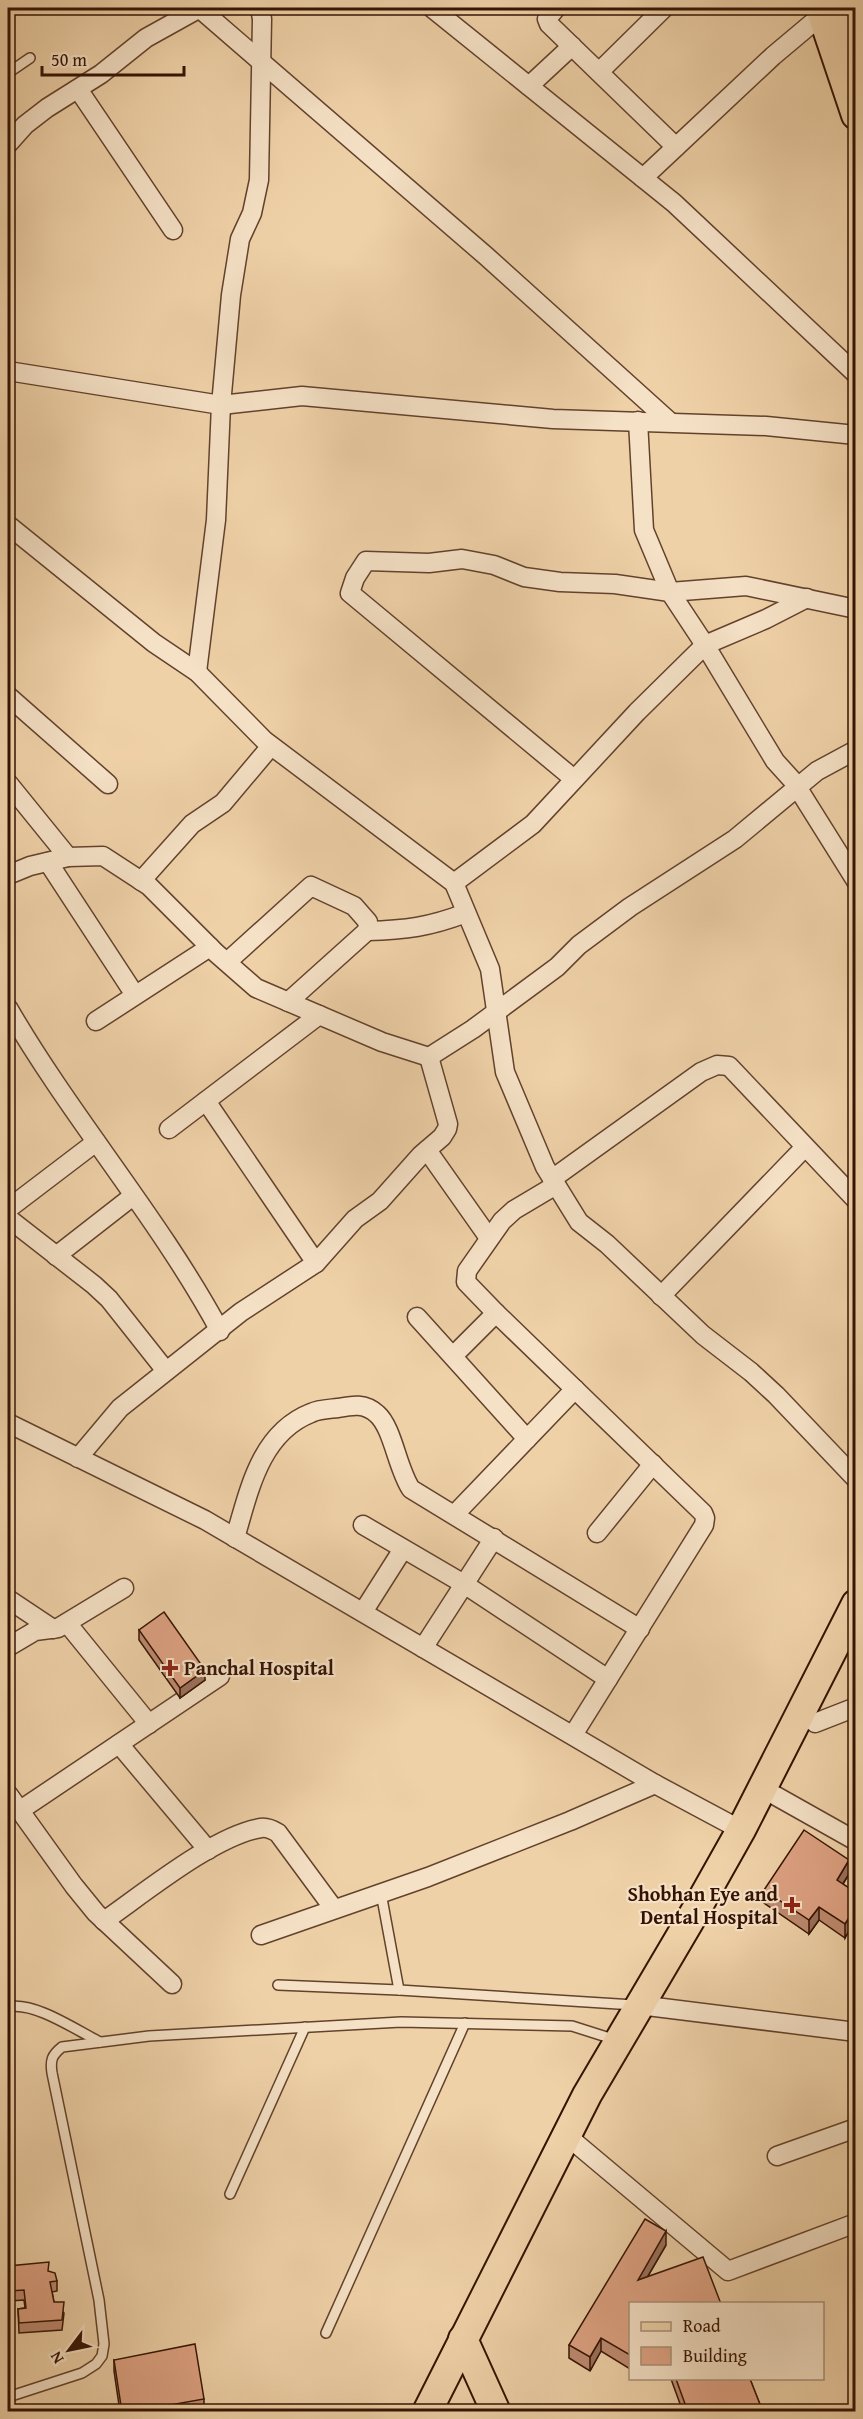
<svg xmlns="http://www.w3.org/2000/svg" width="863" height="2419" font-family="'Gentium Book Plus',serif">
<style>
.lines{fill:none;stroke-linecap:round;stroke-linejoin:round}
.service-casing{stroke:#63422c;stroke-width:12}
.minor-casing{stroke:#63422c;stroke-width:21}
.primary-casing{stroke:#341303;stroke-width:32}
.service{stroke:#f5e1c6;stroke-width:9}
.minor{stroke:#f5e1c6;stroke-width:18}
.primary{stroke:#efd1a8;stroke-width:28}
.wall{fill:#bf8b71;stroke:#341303;stroke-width:1.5}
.shaded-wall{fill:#9b715c;stroke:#341303;stroke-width:1.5}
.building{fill:#dea283;stroke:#341303;stroke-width:1.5}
.poi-dot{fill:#8f2418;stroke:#f5e1c6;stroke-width:2}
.labels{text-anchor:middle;stroke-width:4.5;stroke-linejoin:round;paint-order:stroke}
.poi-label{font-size:20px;font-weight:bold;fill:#341303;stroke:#f5e1c6;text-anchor:start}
</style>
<rect width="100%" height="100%" fill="#efd1a8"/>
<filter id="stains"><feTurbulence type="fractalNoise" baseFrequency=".00333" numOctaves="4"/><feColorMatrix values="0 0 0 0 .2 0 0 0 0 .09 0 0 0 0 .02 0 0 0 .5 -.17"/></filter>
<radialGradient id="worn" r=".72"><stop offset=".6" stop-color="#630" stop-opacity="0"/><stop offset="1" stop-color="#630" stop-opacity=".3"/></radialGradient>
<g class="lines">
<!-- service casing -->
<g class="service-casing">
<g id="service">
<path d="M8,73L30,58"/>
<path d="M381,1893L399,1990"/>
<path d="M278,1985L399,1990L634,2005"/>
<path d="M8,2007C34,2001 76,2030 100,2042"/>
<path d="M230,2194L305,2027"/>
<path d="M326,2333L465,2023"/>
<path d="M8,2397L82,2373L96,2364L102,2356L104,2344L99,2300L52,2073C50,2060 52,2055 62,2047L149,2036L401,2022L572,2026L616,2040"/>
</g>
</g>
<!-- minor casing -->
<g class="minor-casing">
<g id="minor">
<path d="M199,8L486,256L670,422"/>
<path d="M432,8L674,203L856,374"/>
<path d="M556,8L547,19L549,24L676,147"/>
<path d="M599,72L664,8"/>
<path d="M529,86L572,46"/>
<path d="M78,89L173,230"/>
<path d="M8,144L25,125L47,108L101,74L146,38L200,8"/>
<path d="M643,178L773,56L823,14"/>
<path d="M8,371L221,405L302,396L553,419L766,426L856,435"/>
<path d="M638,421L644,530L670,592L705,645L775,761L794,782L856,881"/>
<path d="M8,525L154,643L197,672L265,741L454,883L490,969L505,1072L545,1167L579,1222L607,1244L703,1335L751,1372L776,1395L856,1479"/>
<path d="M197,672L216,520L221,405L231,295L240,239L252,213L259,180L262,19L260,8"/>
<path d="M8,696L108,784"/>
<path d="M574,779L350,593L355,578L366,561L429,563L462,559L494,565L524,577L560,582L615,584L670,592L746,586L856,609"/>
<path d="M8,783L68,857"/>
<path d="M48,862L135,995"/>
<path d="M8,875L30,866L68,857L103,856L149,886L216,953L256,988L382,1042L429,1057L473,1029L557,967L579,945L630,907L735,839L817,771L856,750"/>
<path d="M141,881L192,824L223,803L271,746"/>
<path d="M454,883L533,824L637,712L705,645L766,619L807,598"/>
<path d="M367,931C406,930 429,927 466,913"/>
<path d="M227,962L311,886L354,906L368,922L367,931L288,1002"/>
<path d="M8,1008C73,1120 159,1218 220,1331"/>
<path d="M96,1021L210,947"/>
<path d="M206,1101L316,1263"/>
<path d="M169,1129L319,1015"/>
<path d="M427,1150L489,1238"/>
<path d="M552,1179L701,1072L717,1065L729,1066L856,1200"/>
<path d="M556,1185L514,1210L502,1221L467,1271L466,1282L496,1313L703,1513L705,1518L704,1525L573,1735"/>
<path d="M8,1209L96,1142"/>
<path d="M8,1218L94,1285L109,1299L166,1371"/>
<path d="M56,1256L133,1196"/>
<path d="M661,1296L805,1147"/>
<path d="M417,1317L527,1439"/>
<path d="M453,1356L496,1313"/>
<path d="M8,1423L205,1520L655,1784L741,1830"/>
<path d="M78,1458L120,1408L241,1312L316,1263L355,1219L380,1201L421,1155L442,1137L447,1129L448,1124L429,1057"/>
<path d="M455,1514L575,1389"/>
<path d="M363,1525L464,1584L608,1679"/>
<path d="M597,1533L653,1464"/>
<path d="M235,1538C249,1491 260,1433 311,1413C319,1409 330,1409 338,1408C353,1405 365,1403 377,1414C393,1428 397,1468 411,1489L640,1629"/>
<path d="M8,1599L53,1629"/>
<path d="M363,1612L403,1549"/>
<path d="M67,1623L149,1724"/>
<path d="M8,1647L35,1631L58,1628L124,1588"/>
<path d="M423,1648L494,1538"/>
<path d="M815,1723L856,1707"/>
<path d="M119,1744L208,1850"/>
<path d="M8,1794L74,1886L96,1913L172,1984"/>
<path d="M776,1796L856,1841"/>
<path d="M19,1811L220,1676"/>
<path d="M104,1921C143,1894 215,1835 261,1828C267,1827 273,1830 278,1833L334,1909"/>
<path d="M261,1935L428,1877L570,1821L655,1784"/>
<path d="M639,2005L856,2032"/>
<path d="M566,2135L728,2271L856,2223"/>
<path d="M777,2156L856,2128"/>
</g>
</g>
<!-- primary casing -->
<g class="primary-casing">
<g id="primary">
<path d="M820,8L856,115"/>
<path d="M843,8L856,43"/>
<path d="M463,2339L496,2412"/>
<path d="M427,2412L587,2095L696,1910L741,1830L856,1604"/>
</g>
</g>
<!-- service -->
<use href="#service" class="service"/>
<!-- minor -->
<use href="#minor" class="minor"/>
<!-- primary -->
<use href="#primary" class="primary"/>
</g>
<!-- wall -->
<g class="wall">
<path d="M139,1630L205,1680L180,1698L139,1640Z"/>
<path d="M849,1874L843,1884L855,1892L845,1938L819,1920L809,1934L764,1903V1890Z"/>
<path d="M666,2245L648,2276L630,2304V2369L601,2351L590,2371L569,2358V2345Z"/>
<path d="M8,2266L49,2272L57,2281V2291L52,2292L54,2302L64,2313L62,2330L19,2333L18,2309L25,2308L24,2300L10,2301Z"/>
<path d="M114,2360L204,2399V2409L190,2412H120L114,2371Z"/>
<path d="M671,2379H750L763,2412H683Z"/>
</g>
<!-- shaded-wall -->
<g class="shaded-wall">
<path d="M205,1670V1680L180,1698V1688Z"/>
<path d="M849,1860V1874L837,1893V1880Z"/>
<path d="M819,1907V1920L809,1934V1920Z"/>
<path d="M855,1908V1921L845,1938V1924Z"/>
<path d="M666,2231V2245L638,2293V2280Z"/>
<path d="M601,2338V2351L590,2371V2357Z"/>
</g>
<!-- building -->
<g class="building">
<path d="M164,1612L205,1670L180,1688L139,1630Z"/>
<path d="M804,1830L849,1860L837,1880L855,1892V1908L845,1924L819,1907L809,1920L764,1890Z"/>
<path d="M645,2219L666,2231L638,2280L703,2257L721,2304H630V2355L601,2338L590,2357L569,2345Z"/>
<path d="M49,2262L48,2271L55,2273L57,2281L50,2282L54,2302H64L62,2320L19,2323L18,2309L26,2308L24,2290L10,2291L8,2266Z"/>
<path d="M195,2344L204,2399L131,2412H122L114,2360Z"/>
<path d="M676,2379H750L763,2412H688Z"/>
</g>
<!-- markers -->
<g class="poi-dot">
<path d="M167 1659h6v6h6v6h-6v6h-6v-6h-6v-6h6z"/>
<path d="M789 1896h6v6h6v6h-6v6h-6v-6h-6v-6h6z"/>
</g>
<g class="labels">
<!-- poi labels -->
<g class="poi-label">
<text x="184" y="1675">Panchal Hospital</text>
<text x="778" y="1901" text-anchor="end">Shobhan Eye and<tspan x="778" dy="23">Dental Hospital</tspan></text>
</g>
</g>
<!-- margin -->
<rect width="863" height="2419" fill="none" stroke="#efd1a8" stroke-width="30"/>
<rect x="9" y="9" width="845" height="2401" fill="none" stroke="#341303" stroke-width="3"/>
<rect x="15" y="15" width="833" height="2389" fill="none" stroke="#341303" stroke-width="1.5"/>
<!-- legend -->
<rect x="629" y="2302" width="195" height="78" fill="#f5e1c6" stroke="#a88f78" stroke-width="1.5"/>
<rect x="641" y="2322" width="30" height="9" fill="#efd1a8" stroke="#a88f78" stroke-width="1.5"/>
<text x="683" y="2332" font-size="18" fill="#341303">Road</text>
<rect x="641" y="2347" width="30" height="18" fill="#dea283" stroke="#a88f78" stroke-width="1.5"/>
<text x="683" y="2362" font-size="18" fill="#341303">Building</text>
<!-- north arrow -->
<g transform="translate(69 2350) rotate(238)" stroke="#f5e1c6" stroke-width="4.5" paint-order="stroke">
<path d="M0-4.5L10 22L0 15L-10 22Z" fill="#341303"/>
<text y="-9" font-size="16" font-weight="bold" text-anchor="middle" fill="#341303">N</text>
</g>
<!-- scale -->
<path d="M42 66v9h142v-9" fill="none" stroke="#341303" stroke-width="3"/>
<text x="51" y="66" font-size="18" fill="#341303" stroke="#f5e1c6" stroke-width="4.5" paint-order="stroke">50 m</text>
<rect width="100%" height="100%" filter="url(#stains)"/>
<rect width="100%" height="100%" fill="url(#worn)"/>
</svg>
